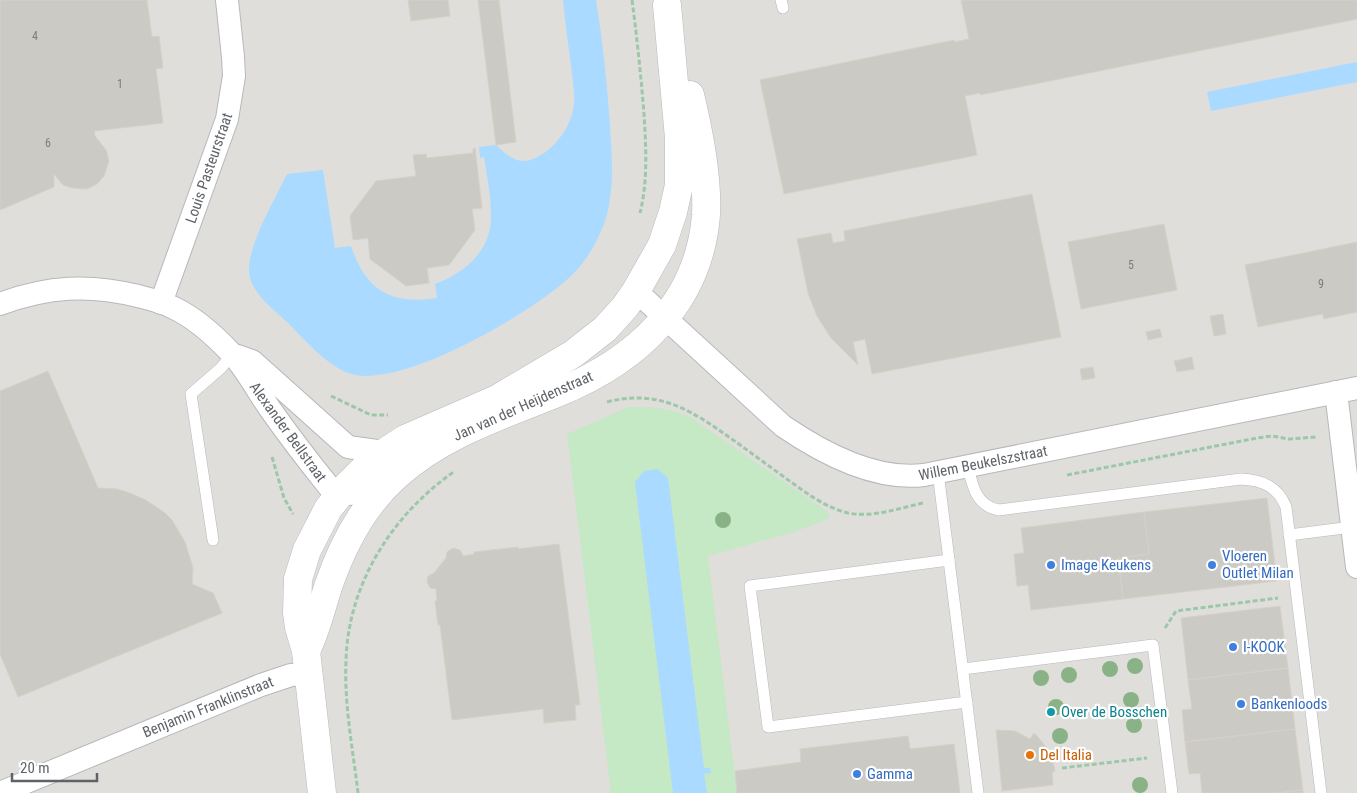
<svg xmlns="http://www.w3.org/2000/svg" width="1357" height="793" font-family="'Roboto Condensed',sans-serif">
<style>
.industrial{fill:#e0deda}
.green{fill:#c5e8c5}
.water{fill:#aadaff}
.building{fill:#cccac5;stroke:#d6d1c6}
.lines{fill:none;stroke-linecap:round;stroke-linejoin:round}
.lane-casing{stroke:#b5b8bc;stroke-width:12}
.street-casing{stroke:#b5b8bc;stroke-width:24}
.secondary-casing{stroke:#b6babf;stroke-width:29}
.path{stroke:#9cc7a9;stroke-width:3;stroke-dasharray:5 2.5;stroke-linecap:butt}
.lane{stroke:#fff;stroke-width:11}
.street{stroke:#fff;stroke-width:22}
.secondary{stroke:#fff;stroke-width:28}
.tree{fill:#89b387}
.shop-dot{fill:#3f7fe0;stroke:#fff;stroke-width:2}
.culture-dot{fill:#0f9aa8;stroke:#fff;stroke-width:2}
.food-dot{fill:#e8710a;stroke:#fff;stroke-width:2}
.labels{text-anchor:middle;stroke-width:4.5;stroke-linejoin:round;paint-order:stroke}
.number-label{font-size:12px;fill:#7a7d7f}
.street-label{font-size:15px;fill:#5f6368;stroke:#fff}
.shop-label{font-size:15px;fill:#366cbe;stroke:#fff;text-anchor:start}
.culture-label{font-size:15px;fill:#0d838f;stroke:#fff;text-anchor:start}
.food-label{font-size:15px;fill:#c56008;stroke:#fff;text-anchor:start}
</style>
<rect width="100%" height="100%" fill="#f1efe8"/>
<!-- industrial -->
<rect class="industrial" x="0" y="0" width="1357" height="793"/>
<!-- green -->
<path class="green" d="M629,407C650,407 670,407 690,417L828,512L830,518L794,532L708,556L737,793H611L567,434Z"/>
<!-- water -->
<g class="water">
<path d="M563,0H596C603,42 607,84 610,126C612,158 615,193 604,224C597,242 587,260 573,274C536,311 403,389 351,374C328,367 304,339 287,322C272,308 249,292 249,269C249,243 275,199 287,174L323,170L335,248L351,246C366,290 390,305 437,298L435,284C465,273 492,250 491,215C491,196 487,176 484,157L480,158L479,147L496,145C510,158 520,167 539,156C557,147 573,123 574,103C575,91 572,78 571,65C568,43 565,22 563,0Z"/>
<path d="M1357,62V82L1211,111L1207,92Z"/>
<path d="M657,469L668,478L704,768H710L711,773L704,774L707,793H673L635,482L644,471Z"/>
</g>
<!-- building -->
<g class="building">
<path d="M0,0H147L152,37L159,36L163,68L156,69L163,123L94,131L95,136L106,150L109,161L104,176L97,184L87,189L72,188L63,185L54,174V187L0,210Z"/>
<path d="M408,0H448L450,16L411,21Z"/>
<path d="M478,0H499L516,142L496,145Z"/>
<path d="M961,0H1357V19L980,95V93L965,96L977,155L784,194L760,80L954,40V42L969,39Z"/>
<path d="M475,148L482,208L472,209L475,230L449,265L427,268L429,283L406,286L370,259L368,238L353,240L350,216L376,181L416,176L413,155L426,154L427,158L473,153V149Z"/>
<path d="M1032,194L1061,337L872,374L865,339L853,342L858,365L831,338L817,316L808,293L797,239L831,233L833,243L845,241L844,231Z"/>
<path d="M1164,224L1177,290L1081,309L1068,242Z"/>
<path d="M1357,242V312L1324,319L1323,314L1258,327L1245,265Z"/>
<path d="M1223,314L1226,334L1214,336L1210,316Z"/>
<path d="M1160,329L1162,337L1148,340L1146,332Z"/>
<path d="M1192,357L1194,369L1177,372L1174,361Z"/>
<path d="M1093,367L1095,378L1082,380L1080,369Z"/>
<path d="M48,371L98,488L117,489L127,492L146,500L165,513L172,520L185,542L193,568L192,584L213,593L222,613L18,697L0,654V391Z"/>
<path d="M1267,498L1277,581L1123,599L1118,558L1149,554L1144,512Z"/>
<path d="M1144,512L1149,554L1118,558L1123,599L1031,610L1028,585L1017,586L1014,554L1024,553L1021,528Z"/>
<path d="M559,544L580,705H575L576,720L544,723L543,709L452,720L440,625H438L435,601H437L436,589L430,588L427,582L428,576L434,573L446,558L447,552L453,548L460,550L463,556L474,554V552L518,547V549Z"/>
<path d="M1280,606L1288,668L1188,680L1181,618Z"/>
<path d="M1288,668L1295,729L1185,742L1182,710L1192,709L1188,680Z"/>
<path d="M1295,729L1303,790L1276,793H1202L1200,773L1189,774L1185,742Z"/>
<path d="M996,730L1015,731L1030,739L1034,733L1038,737L1046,747L1052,758L1055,771L1052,772L1053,785L1002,791Z"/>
<path d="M908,736L910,749L954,744L960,793H737L735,771L801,762L800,749Z"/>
<path d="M1303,790V793H1276Z"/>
</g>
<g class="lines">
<!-- lane casing -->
<g class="lane-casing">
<g id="lane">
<path d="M781,0L783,8"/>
<path d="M968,466C972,485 976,506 999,510L1241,479C1261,480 1278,486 1286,507L1321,793"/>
<path d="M938,472L978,793"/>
<path d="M1289,535L1352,527"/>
<path d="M213,540L191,394L221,368L232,354"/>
<path d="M949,560L750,586L768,727L967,702"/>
<path d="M963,669L1153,645L1172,793"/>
</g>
</g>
<!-- street casing -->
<g class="street-casing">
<g id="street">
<path d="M636,291L783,426C821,452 875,481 924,475L1357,388"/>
<path d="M161,303L227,119L234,76L233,57L227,0"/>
<path d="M0,304C48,286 89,284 138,296C150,299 163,302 174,308C195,318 215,336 231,353C245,367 258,392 270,409C289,436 309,462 330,488L339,495L383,490"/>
<path d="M238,356L252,361L348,447L384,452"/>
<path d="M1336,392L1357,567"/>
<path d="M0,793L261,685L291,675L308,674"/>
</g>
</g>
<!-- secondary casing -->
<g class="secondary-casing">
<g id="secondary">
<path d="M306,651C316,631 321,609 328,587C342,546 364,504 397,475C443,434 500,416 557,393C636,361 699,304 706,215C708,176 699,132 690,95"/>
<path d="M322,793L306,651L299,627L297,613L298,579L307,550L328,509L344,489L373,460L405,439L497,399L573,354L605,329L625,307L636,291L662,245L673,212L679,185V138L667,5"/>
</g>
</g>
<!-- path -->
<g class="path">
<path d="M632,0C637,38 641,76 644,114C646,147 648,181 640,213"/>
<path d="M331,396L371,415H388"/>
<path d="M607,402C660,388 694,412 736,442C754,455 773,469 791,482C809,495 827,508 848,513C872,518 900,508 923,503"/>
<path d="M272,457L284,498L293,514"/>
<path d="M1067,475L1257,438L1272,436L1289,439L1316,437"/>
<path d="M1165,628L1176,611L1278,598"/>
<path d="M1062,768L1147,758"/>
<path d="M358,793C353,750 344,705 346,661C348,583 393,514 455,471"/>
</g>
<!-- lane -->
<use href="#lane" class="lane"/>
<!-- street -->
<use href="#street" class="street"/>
<!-- secondary -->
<use href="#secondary" class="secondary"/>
</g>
<!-- trees -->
<g class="tree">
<circle cx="723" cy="520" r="8"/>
<circle cx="1135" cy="666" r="8"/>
<circle cx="1110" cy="669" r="8"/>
<circle cx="1069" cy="675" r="8"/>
<circle cx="1041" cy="678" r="8"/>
<circle cx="1131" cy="700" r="8"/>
<circle cx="1056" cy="707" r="8"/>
<circle cx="1134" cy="725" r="8"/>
<circle cx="1060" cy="736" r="8"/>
<circle cx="1140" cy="785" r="8"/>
</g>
<!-- markers -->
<g class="shop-dot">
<circle cx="1051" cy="565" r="5"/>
<circle cx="1212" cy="565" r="5"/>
<circle cx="1233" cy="647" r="5"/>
<circle cx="1241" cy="704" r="5"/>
<circle cx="857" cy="774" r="5"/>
</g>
<circle class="culture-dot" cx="1051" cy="712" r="5"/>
<circle class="food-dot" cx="1030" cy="755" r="5"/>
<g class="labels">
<!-- number labels -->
<g class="number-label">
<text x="35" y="40">4</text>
<text x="120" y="88">1</text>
<text x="48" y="147">6</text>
<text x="1131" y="269">5</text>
<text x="1321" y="288">9</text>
</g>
<!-- street labels -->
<g class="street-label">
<text transform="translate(209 168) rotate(-71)" y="5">Louis Pasteurstraat</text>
<text transform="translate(523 406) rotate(-24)" y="5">Jan van der Heijdenstraat</text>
<text transform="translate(288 432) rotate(54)" y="5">Alexander Bellstraat</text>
<text transform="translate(983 463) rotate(-11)" y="5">Willem Beukelszstraat</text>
<text transform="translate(208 707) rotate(-22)" y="5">Benjamin Franklinstraat</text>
</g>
<!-- shop labels -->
<g class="shop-label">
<text x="1222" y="561">Vloeren<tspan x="1222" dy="17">Outlet Milan</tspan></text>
<text x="1061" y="570">Image Keukens</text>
<text x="1243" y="652">I-KOOK</text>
<text x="1251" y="709">Bankenloods</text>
<text x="867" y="779">Gamma</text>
</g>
<!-- culture labels -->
<g class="culture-label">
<text x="1061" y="717">Over de Bosschen</text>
</g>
<!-- food labels -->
<g class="food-label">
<text x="1040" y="760">Del Italia</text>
</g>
</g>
<!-- scale -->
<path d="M12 773v8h85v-8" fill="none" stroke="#5f6368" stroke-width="2.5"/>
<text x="20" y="773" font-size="15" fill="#5f6368" stroke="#ffffff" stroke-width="4" paint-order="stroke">20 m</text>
</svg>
